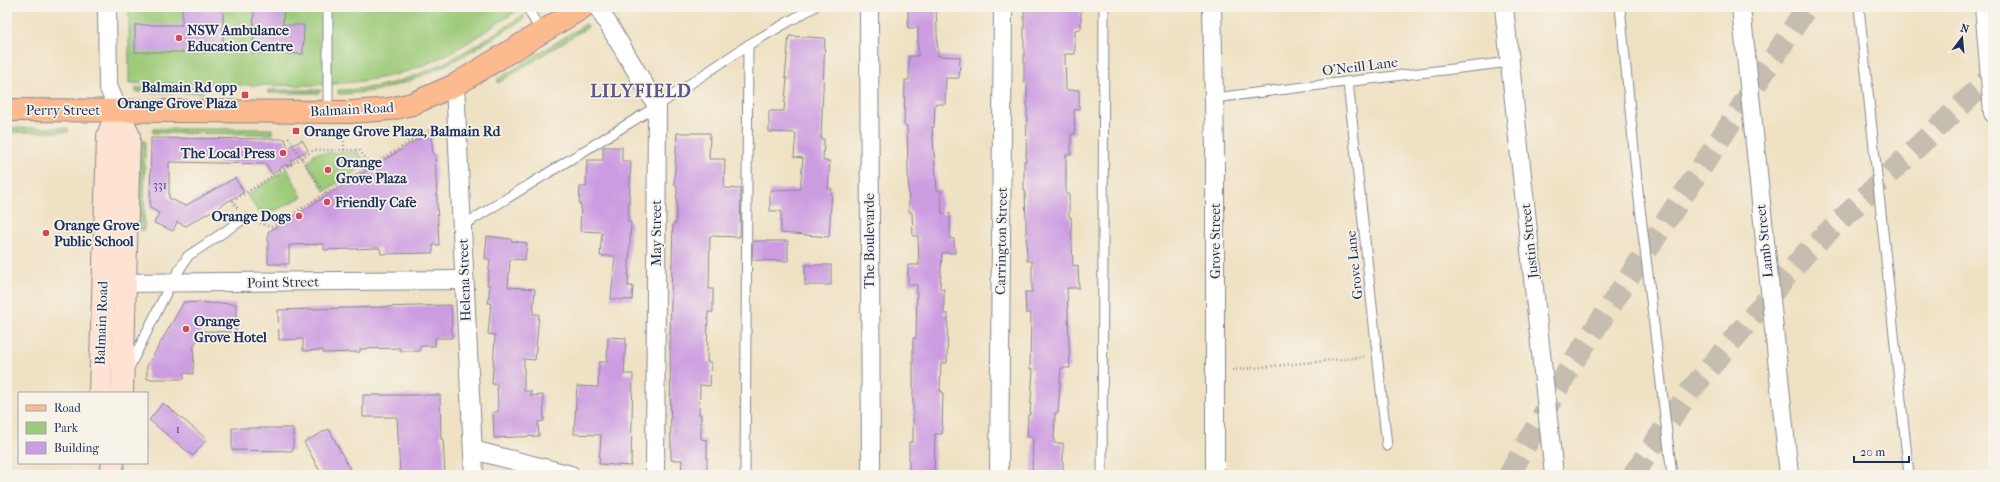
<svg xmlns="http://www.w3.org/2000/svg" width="2000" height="482" font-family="'IM FELL French Canon',serif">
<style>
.green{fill:#9dcb79;stroke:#5c7d6c}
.building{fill:#cc9ce1}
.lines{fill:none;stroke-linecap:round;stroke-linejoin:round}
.motorway-tunnel{stroke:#c5bdaf;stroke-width:22;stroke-dasharray:22 11;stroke-linecap:butt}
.service-casing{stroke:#858890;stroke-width:11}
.minor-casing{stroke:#858890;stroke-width:20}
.secondary-casing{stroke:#858890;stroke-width:24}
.primary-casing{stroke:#858890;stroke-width:24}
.path{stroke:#858890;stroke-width:2.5;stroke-dasharray:1 3;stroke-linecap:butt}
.service{stroke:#fff;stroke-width:9}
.minor{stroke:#fff;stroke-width:18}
.secondary{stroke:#fee3d2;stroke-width:22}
.primary{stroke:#fcba8e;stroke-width:22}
.poi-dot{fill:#d1495b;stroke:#f7f3e8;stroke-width:1.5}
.labels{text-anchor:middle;stroke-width:3.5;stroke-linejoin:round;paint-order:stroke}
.number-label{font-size:12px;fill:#474a7f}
.poi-label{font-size:14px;font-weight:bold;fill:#1b2f5e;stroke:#f7f3e8;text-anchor:start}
.street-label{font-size:14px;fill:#1b2f5e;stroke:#f7f3e8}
.district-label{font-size:18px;font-weight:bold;letter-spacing:1px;fill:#59558c;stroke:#f7f3e8}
</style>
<rect width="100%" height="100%" fill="#f7f3e8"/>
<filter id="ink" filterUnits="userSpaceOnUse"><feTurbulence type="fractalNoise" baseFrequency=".025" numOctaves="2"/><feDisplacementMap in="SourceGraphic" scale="8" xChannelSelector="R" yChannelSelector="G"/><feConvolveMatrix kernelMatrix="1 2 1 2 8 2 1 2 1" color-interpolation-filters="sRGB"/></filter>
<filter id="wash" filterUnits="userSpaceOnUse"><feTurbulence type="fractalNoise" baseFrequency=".012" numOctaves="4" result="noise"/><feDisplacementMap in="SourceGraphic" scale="16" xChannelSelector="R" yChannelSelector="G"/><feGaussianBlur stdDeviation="0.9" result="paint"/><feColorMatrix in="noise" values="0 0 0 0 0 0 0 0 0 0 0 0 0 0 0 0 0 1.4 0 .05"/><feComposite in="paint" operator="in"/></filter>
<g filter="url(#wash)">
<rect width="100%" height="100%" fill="#efe1c3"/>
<!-- green -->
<g class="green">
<path d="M129,7H523C492,26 461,50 427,64C371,87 310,86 251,85C210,84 170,84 129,83Z"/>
<path d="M524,15V19C467,54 409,94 338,94V90C412,90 465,52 524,15Z"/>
<path d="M586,24L588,27L498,83V79Z"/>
<path d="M136,88H203V93L136,92Z"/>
<path d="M268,90H321L319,93H268Z"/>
<rect x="7" y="128" width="61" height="4"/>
<path d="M153,129H272V134L153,133Z"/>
<path d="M145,141L144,230H140V154L135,148L136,142Z"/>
<path d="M358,152L367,164L325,191L307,163L315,153Z"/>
<path d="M287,169L302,197L262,217L247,195Z"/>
</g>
<g id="blocks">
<!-- building -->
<g class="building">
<path d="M182,7H223V52H135V25H182Z"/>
<path d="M254,7H284L283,25H304L303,54L253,53Z"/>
<path d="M908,7H936L938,56L960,57L959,78H946L945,104H935L934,127H932L937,190H941L942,214L950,213V239H954L955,253H942L940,289H944V314H948L947,363H941L940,391L943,392L942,434H935L934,475H913V471H909V442H913V338H916L917,285H908V265H919L918,236H913L912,212H909L907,126L904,125L905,80H909V56H918V28H908Z"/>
<path d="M1024,7H1081V29L1075,30V54H1065L1066,90H1079V109L1074,110L1075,134H1071V155H1066V194H1069V217H1071L1073,266L1078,265L1079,288H1067L1070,368H1061L1058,413H1055L1054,443H1063V475H1032L1033,437H1027L1028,415H1030L1033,369H1030L1031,313H1026L1025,292H1032V261H1027L1025,190H1024V161H1026L1027,112V82H1024Z"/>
<path d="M789,36L825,38L821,139H824L823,161H830L828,189H832L829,237L781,233V211H770V190L800,189L803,158L794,157L796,133L769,132V111H784L787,78H785Z"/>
<path d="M431,133L433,154H435L439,245H433V253L381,254L380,248L324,250V244L289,245V264H268V232L418,139Z"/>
<path d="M677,133H710L709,159H725L724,188L741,189L740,237L710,236L709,289H713V312H708L707,362H711L710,386L700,385L699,414H701V439L707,440V475H681L682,460H671L670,336L673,223H676L677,185H674Z"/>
<path d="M151,138L285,139L288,148L302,140L308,150L291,161L292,165H285L272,174L266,164L169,162V198L185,206L235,178L244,192L186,226L177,222L173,231L154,223L159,213L150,208Z"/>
<path d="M603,147H622V161H631L628,222H631L628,286H633L632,300L611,299L615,256H600L602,232L580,231L581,204H579L580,187H586L587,160H603Z"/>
<path d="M487,236L511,239V241L527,243L525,260L510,259L508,287L535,289L533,314H539L535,360L524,359V391H531V396L543,395L544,421L538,422L539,436L494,438L493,412H498L497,384H492L495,335L488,334L491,303H488L490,285H487L490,259H485Z"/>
<path d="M753,241H788V261L752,260Z"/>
<rect x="805" y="265" width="26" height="20"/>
<path d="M184,302L236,304V332L202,331L194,345L193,374L184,373V379H147V366Z"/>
<path d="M451,305L452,338H435V346H420V351H400V348L360,349V352L323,353V350L303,351V339L279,340L278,310Z"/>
<path d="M608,337L626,338L624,374H633L631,466L599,464L601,435L574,434L577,386L598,387L599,362H607Z"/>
<path d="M363,395H440L441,439H443L445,475H400L397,417H363Z"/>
<path d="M163,403L207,439L193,456L149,420Z"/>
<path d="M232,428H293V451L232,450Z"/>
<path d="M329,429L353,475H322L304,442Z"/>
</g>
</g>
</g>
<g filter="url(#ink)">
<use href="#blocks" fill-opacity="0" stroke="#858890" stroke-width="1"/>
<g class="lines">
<!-- motorway-tunnel -->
<g class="motorway-tunnel">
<path d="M1509,475L1570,367L1807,7"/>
<path d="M1633,475L1690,391L1806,253L1993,75"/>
</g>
<!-- service casing -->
<g class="service-casing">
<g id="service">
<path d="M328,7V112"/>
<path d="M527,7L541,32"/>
<path d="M1620,7L1638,191L1672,475"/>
<path d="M1859,7L1909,475"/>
<path d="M1348,82L1387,446"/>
<path d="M1214,98L1510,62"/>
<path d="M462,226L657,106L748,45L814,7"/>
<path d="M129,368L171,283L188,256L245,218"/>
<path d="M745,475L748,45"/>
<path d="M1102,475L1104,7"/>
</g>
</g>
<!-- minor casing -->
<g class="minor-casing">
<g id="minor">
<path d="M107,7L108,86L118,110"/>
<path d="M598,7L657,106L655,475"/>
<path d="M869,7L871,475"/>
<path d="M1212,7L1215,148V475"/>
<path d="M1504,7L1554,475"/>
<path d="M1741,7L1789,475"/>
<path d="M1984,7L1993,113"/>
<path d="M455,85L474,475"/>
<path d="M111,283L464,280"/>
<path d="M473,450L571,475"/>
<path d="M999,475L1003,7"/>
</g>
</g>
<!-- secondary casing -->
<g class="secondary-casing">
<g id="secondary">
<path d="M118,110L129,136L122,393"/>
<path d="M100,393L108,136L118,110"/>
<path d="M111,475L113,463"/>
</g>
</g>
<!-- primary casing -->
<g class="primary-casing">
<path id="primary" d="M7,110L351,112L390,109L412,104L455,85L583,7"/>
</g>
<!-- path -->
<g class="path">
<path d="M344,150V137"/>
<path d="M325,194L301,158L314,150H359L371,165"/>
<path d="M237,208L233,201L301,158L288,137"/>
<path d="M256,222L271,227L429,130"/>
<path d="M1232,370L1364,357"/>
</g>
<!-- service -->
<use href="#service" class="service"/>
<!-- minor -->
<use href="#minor" class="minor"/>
<!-- secondary -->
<use href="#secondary" class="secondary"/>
<!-- primary -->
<use href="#primary" class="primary"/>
</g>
</g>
<!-- markers -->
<g class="poi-dot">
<circle cx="179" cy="38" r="4"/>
<rect x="241" y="91" width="8" height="8" rx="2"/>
<rect x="292" y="127" width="8" height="8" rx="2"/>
<circle cx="283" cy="153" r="4"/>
<circle cx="328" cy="170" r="4"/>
<circle cx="327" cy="202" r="4"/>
<circle cx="299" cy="216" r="4"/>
<circle cx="46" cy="233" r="4"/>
<circle cx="186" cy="329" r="4"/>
</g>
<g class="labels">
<!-- number labels -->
<g class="number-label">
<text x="160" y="189">331</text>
<text x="178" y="433">1</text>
</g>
<!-- poi labels -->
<g class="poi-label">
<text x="187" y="35">NSW Ambulance<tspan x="187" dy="16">Education Centre</tspan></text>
<text x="237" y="92" text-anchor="end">Balmain Rd opp<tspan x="237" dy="16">Orange Grove Plaza</tspan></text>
<text x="304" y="136">Orange Grove Plaza, Balmain Rd</text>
<text x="275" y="158" text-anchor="end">The Local Press</text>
<text x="336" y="167">Orange<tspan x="336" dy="16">Grove Plaza</tspan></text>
<text x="335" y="207">Friendly Cafe</text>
<text x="291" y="221" text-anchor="end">Orange Dogs</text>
<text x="54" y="230">Orange Grove<tspan x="54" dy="16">Public School</tspan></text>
<text x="194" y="326">Orange<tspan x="194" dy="16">Grove Hotel</tspan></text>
</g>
<!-- street labels -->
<g class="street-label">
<text transform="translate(1360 66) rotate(-7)" y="5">O'Neill Lane</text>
<text transform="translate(352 109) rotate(-3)" y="5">Balmain Road</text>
<text x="63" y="115">Perry Street</text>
<text transform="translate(656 233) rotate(-90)" y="5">May Street</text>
<text transform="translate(869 241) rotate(-90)" y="5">The Boulevarde</text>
<text transform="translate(1001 241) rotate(-89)" y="5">Carrington Street</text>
<text transform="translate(1215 241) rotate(-90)" y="5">Grove Street</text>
<text transform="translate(1529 241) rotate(-96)" y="5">Justin Street</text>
<text transform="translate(1764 241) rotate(-96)" y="5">Lamb Street</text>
<text transform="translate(1354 265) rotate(-96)" y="5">Grove Lane</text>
<text transform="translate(464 280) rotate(-92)" y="5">Helena Street</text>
<text transform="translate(283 282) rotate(-1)" y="5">Point Street</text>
<text transform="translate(101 323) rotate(-88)" y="5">Balmain Road</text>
</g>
<!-- district labels -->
<g class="district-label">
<text x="641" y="97">LILYFIELD</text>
</g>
</g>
<!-- margin -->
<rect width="2000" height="482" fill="none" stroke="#f7f3e8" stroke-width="24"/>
<!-- legend -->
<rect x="18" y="392" width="130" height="72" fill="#f7f3e8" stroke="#9fa5b1"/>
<rect x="26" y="405" width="20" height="6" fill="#fcba8e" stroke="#9fa5b1"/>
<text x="54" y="412" font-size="12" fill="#1b2f5e">Road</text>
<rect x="26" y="422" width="20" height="12" fill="#9dcb79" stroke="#9fa5b1"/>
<text x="54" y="432" font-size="12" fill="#1b2f5e">Park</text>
<rect x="26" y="442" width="20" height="12" fill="#cc9ce1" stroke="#9fa5b1"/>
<text x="54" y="452" font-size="12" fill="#1b2f5e">Building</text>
<!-- north arrow -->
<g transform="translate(1962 38) rotate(16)" stroke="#f7f3e8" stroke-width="3" paint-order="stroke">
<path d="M0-3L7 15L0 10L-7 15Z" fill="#1b2f5e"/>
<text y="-6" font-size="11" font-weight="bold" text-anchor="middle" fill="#1b2f5e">N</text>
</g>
<!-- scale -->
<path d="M1854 456v6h55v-6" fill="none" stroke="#1b2f5e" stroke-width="2"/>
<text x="1860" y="456" font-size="12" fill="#1b2f5e" stroke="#f7f3e8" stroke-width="3" paint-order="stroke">20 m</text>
</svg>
